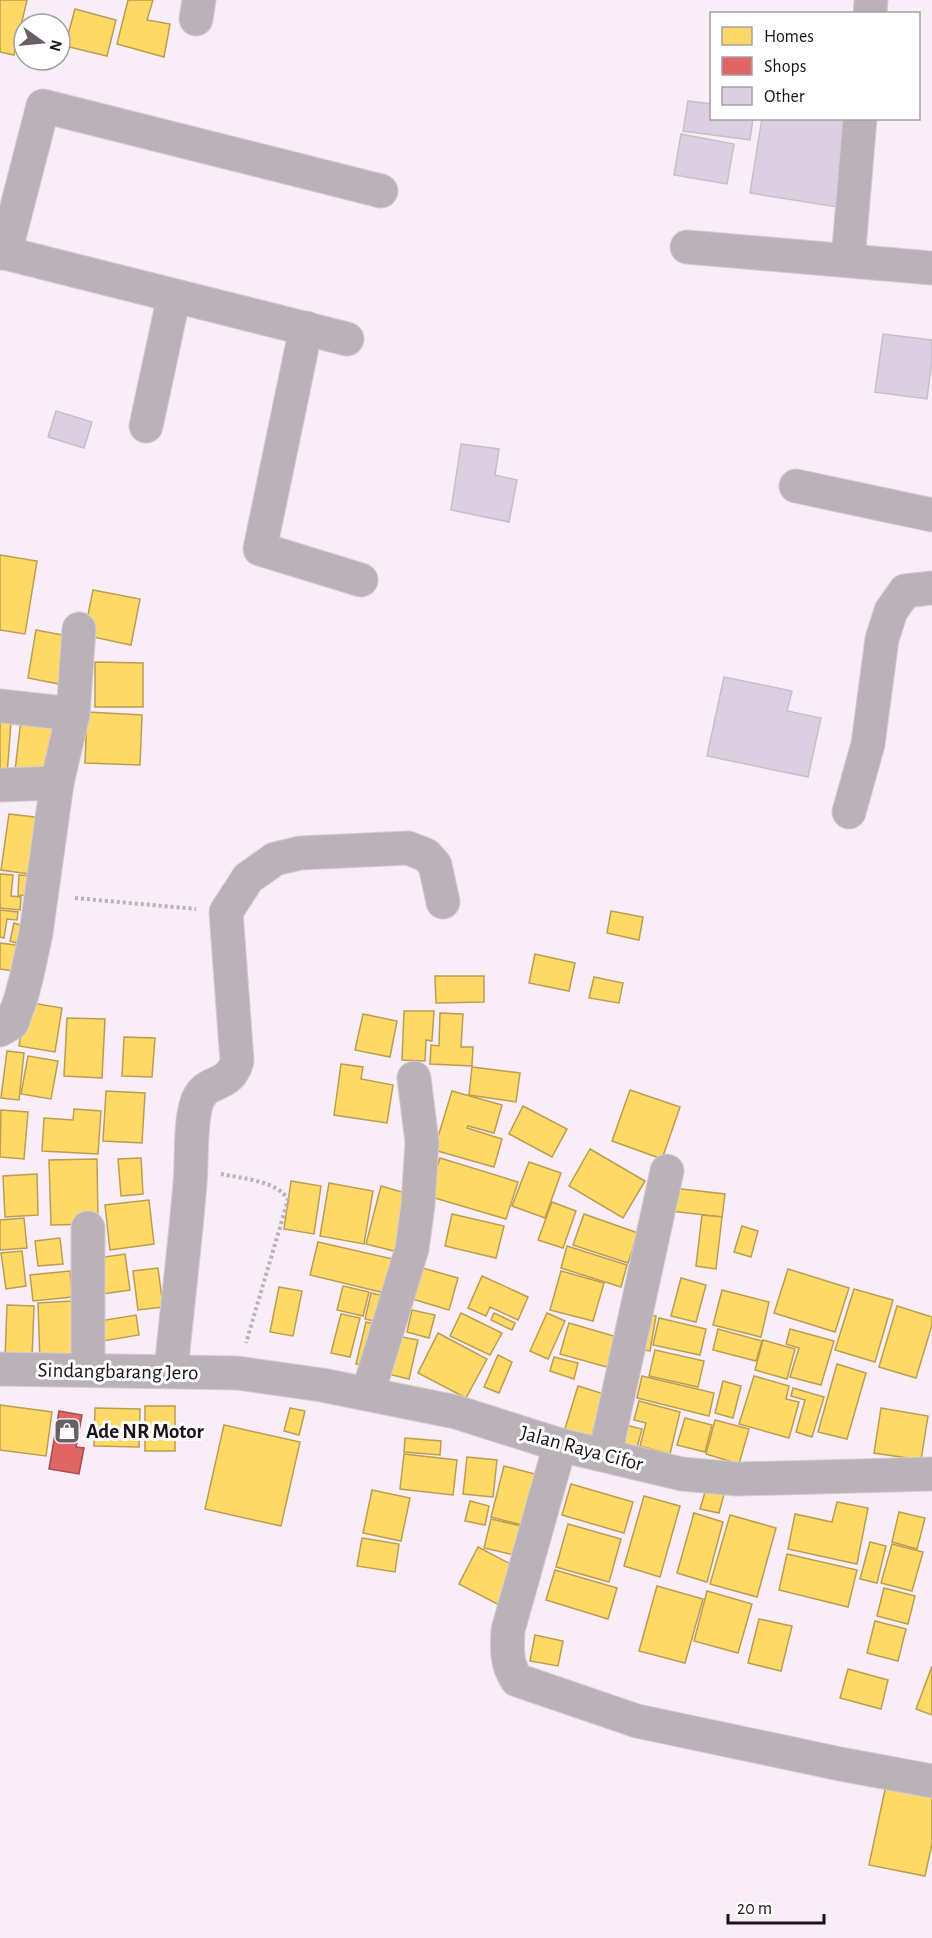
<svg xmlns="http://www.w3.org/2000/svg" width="932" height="1938" font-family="'Alegreya Sans',sans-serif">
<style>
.homes{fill:#ffd966;stroke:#bb9d50;stroke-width:1.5}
.shops{fill:#e06666;stroke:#a54d50;stroke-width:1.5}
.building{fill:#dbcfe1;stroke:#c6bec9;stroke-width:1.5}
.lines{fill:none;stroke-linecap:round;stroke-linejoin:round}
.minor-casing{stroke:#d5cbd4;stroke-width:35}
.tertiary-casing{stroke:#d5cbd4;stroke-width:35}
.path{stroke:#b8b1b7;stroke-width:4;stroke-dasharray:3 3;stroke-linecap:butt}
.minor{stroke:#bab2b7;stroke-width:33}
.tertiary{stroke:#bab2b7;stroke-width:33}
.labels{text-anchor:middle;stroke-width:6;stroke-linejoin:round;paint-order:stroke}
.street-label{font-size:21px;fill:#1b121b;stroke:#fff}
.poi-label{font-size:21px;font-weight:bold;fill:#1b121b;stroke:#fff;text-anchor:start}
</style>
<rect width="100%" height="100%" fill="#f9edf8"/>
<!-- homes -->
<g class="homes">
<path d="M0,0H27L14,55L0,52Z"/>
<path d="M128,0H153L147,20L170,24L164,57L117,44Z"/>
<path d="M75,9L116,20L107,56L65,46Z"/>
<path d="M0,555L37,561L25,634L0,630Z"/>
<path d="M93,590L140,599L131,645L84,635Z"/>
<path d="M36,630L68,636L59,684L28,678Z"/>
<path d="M95,662L143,663V707H95Z"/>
<path d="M0,708L12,709L7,775L0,774Z"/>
<path d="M22,711L56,714L50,775L15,771Z"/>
<path d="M87,712L142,715L140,765L85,763Z"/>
<path d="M9,814L43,818L36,875L1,870Z"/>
<path d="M0,874L13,875L11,896L21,897L20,910L0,908Z"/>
<path d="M19,875L35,876L33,896L18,895Z"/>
<path d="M0,910L18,912L17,920L7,919L4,938L0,937Z"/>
<path d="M611,911L643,917L639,940L607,933Z"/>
<path d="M14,923L28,927L23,945L10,941Z"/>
<path d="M0,943L23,946L19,972L0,969Z"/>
<path d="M535,954L575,963L569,991L529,983Z"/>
<path d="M435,976H484V1002L436,1003Z"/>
<path d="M594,977L623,983L619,1003L589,998Z"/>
<path d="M26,1002L62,1008L55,1052L19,1046Z"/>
<path d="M404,1011H434L432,1041L426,1040L425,1061L402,1060Z"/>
<path d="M440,1013L463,1014L461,1047H473L472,1066L430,1064L431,1045L439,1046Z"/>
<path d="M363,1014L397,1021L390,1057L355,1050Z"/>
<path d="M67,1018L105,1019L102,1078L64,1076Z"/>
<path d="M124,1037L155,1038L152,1077L122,1076Z"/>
<path d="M7,1051L24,1053L19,1100L1,1098Z"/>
<path d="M28,1056L58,1061L51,1099L21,1094Z"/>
<path d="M341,1064L363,1067L361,1079L393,1085L387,1123L334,1115Z"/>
<path d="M472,1067L520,1073L516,1102L469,1095Z"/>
<path d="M630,1090L680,1107L662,1159L612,1141Z"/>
<path d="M106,1091L145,1093L142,1143L103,1141Z"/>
<path d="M452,1091L502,1105L494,1133L468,1126L467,1128L502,1139L494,1167L434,1150Z"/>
<path d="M523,1106L567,1129L552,1157L509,1134Z"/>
<path d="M74,1109L101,1111L98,1154L42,1151L44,1118L73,1120Z"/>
<path d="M1,1110L28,1112L24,1159L0,1157Z"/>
<path d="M590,1149L645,1181L623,1218L569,1186Z"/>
<path d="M141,1158L143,1194L121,1196L118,1159Z"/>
<path d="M440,1158L518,1182L506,1219L428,1196Z"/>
<path d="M97,1159L98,1224L51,1225L49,1160Z"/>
<path d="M529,1162L561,1173L545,1218L512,1206Z"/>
<path d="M37,1174L38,1215L5,1217L3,1176Z"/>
<path d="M291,1181L321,1186L314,1234L284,1229Z"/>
<path d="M329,1183L373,1191L364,1244L320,1236Z"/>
<path d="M381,1186L416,1196L402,1253L366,1244Z"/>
<path d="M673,1188L725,1194L722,1217L671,1211Z"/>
<path d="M149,1200L154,1244L110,1250L105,1205Z"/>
<path d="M552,1202L576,1211L563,1248L538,1240Z"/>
<path d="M452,1214L504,1226L496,1258L445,1246Z"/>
<path d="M584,1214L638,1233L628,1263L573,1245Z"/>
<path d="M702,1215L722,1217L716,1269L696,1266Z"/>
<path d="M24,1218L27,1248L0,1250V1220Z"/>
<path d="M742,1226L758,1231L751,1257L734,1252Z"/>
<path d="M60,1238L63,1264L38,1266L35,1241Z"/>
<path d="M318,1242L397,1260L389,1294L310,1275Z"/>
<path d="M567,1246L627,1265L621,1287L561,1268Z"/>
<path d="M22,1251L26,1286L6,1289L1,1253Z"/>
<path d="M125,1254L130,1290L96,1295L92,1259Z"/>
<path d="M419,1267L458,1278L449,1310L409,1298Z"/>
<path d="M158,1268L163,1307L138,1310L133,1271Z"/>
<path d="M788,1269L849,1288L835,1332L774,1313Z"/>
<path d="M70,1271L72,1297L33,1301L30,1275Z"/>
<path d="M561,1271L604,1283L593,1321L550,1310Z"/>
<path d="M482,1276L528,1297L518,1320L490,1307L486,1316L468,1308Z"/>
<path d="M681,1278L706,1285L696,1322L671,1316Z"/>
<path d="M343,1286L369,1292L363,1316L337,1310Z"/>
<path d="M279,1287L302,1291L293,1336L270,1332Z"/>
<path d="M854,1289L893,1300L875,1362L835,1350Z"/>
<path d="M722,1290L769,1302L761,1337L713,1325Z"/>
<path d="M371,1293L389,1297L383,1323L365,1319Z"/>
<path d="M72,1301L74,1361L40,1362L38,1303Z"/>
<path d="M7,1305L34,1306L32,1359H5Z"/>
<path d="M897,1306L932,1317V1325L916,1378L879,1367Z"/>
<path d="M412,1310L435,1315L429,1338L407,1332Z"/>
<path d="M461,1313L502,1333L490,1355L450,1336Z"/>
<path d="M494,1313L515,1323L512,1330L491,1320Z"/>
<path d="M547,1313L565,1321L548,1359L530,1351Z"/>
<path d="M638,1313L656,1316L650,1351L631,1348Z"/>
<path d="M341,1314L360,1318L350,1357L331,1353Z"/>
<path d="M136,1315L139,1335L97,1342L93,1322Z"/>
<path d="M659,1318L706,1329L700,1355L653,1345Z"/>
<path d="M366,1322L383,1326L373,1368L356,1364Z"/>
<path d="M569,1323L617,1337L607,1367L560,1354Z"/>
<path d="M718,1329L762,1341L756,1361L713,1350Z"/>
<path d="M790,1329L834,1341L821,1385L790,1377L799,1348L786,1344Z"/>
<path d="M438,1333L487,1359L466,1398L418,1373Z"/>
<path d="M397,1336L418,1340L409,1379L388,1374Z"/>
<path d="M763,1340L795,1349L787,1379L755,1370Z"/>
<path d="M655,1350L704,1361L698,1387L649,1376Z"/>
<path d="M498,1355L512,1362L499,1393L484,1387Z"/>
<path d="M554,1357L578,1363L574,1379L550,1371Z"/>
<path d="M837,1364L866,1373L847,1439L818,1432Z"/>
<path d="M642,1376L714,1393L709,1416L637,1398Z"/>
<path d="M754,1376L789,1386L786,1399L799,1402L789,1438L739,1424Z"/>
<path d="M723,1381L741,1386L733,1418L715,1413Z"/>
<path d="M578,1386L604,1394L591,1439L564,1432Z"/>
<path d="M793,1388L824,1397L812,1437L796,1432L805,1400L791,1396Z"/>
<path d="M639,1401L680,1412L670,1454L640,1446L646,1423L634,1420Z"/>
<path d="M0,1405L52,1412L46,1456L0,1450Z"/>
<rect x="145" y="1406" width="30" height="45"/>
<path d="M95,1408L140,1409L139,1447L94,1446Z"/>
<path d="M290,1408L305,1411L299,1435L284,1431Z"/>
<path d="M881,1408L928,1416L921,1460L874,1453Z"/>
<path d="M685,1418L712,1425L705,1452L677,1445Z"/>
<path d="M715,1420L749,1429L739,1464L706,1454Z"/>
<path d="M224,1425L300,1442L281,1526L205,1509Z"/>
<path d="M625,1425L642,1429L636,1451L620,1447Z"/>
<path d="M405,1438L441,1441L440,1455L404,1452Z"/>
<path d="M404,1454L457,1460L453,1495L400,1489Z"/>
<path d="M467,1457L497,1460L493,1497L463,1494Z"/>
<path d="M504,1466L535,1474L522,1525L491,1517Z"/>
<path d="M571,1484L633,1502L624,1533L562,1515Z"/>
<path d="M706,1489L724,1494L719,1513L700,1509Z"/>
<path d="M372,1490L410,1498L401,1541L363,1533Z"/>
<path d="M644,1496L680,1506L660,1577L624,1566Z"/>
<path d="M470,1501L489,1506L485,1525L465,1521Z"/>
<path d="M837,1502L868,1508L857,1564L788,1549L795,1514L832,1522Z"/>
<path d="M899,1512L925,1518L917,1549L892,1542Z"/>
<path d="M694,1513L723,1522L707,1582L677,1573Z"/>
<path d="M730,1515L776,1528L757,1597L710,1584Z"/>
<path d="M491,1519L530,1528L523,1557L484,1548Z"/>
<path d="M568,1524L621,1539L609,1582L556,1567Z"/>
<path d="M362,1538L399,1544L395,1572L357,1566Z"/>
<path d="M870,1542L886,1546L877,1583L860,1579Z"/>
<path d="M892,1544L923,1552L912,1591L881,1583Z"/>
<path d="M478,1547L522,1570L503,1607L459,1584Z"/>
<path d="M787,1554L857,1570L848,1607L779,1590Z"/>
<path d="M555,1570L617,1588L608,1619L546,1600Z"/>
<path d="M657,1586L703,1599L685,1663L639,1651Z"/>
<path d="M884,1588L915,1596L908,1624L877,1616Z"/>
<path d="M707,1591L752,1604L738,1653L694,1641Z"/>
<path d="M759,1619L792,1626L781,1671L748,1663Z"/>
<path d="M875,1621L906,1629L898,1661L867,1653Z"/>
<path d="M535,1635L563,1641L558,1666L530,1661Z"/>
<path d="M932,1666V1715L916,1709Z"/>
<path d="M848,1669L888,1680L881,1709L840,1698Z"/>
<path d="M886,1785L932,1794V1844L925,1876L869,1865Z"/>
</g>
<!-- shops -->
<path class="shops" d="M59,1411L82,1415L76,1447L84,1448L79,1474L49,1469Z"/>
<!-- building -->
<g class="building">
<path d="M688,101L712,104V118H753L750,140L683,131Z"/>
<path d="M762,118H851L837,207L750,193Z"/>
<path d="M681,134L734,144L727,184L674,175Z"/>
<path d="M883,334L932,340V360L927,399L875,392Z"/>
<path d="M56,411L92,422L84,448L48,437Z"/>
<path d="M461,444L499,449L495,475L517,480L509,522L451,510Z"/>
<path d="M724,677L792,691L787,711L821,718L808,777L707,756Z"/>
</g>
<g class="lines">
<!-- minor casing -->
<g class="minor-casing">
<g id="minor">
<path d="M870,14L871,0"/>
<path d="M196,19L199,0"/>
<path d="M687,247L932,268"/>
<path d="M0,253H5L347,339"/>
<path d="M5,253L43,106L381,191"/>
<path d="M848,260L860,118"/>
<path d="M306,328L260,549L361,580"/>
<path d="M146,426L174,296"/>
<path d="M796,486L932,515"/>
<path d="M0,706L73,714"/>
<path d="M0,785L57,783L73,714L79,629"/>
<path d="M849,812L868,744L882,639L891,611L905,591L932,588"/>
<path d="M0,1030L12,1023L21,998L27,975L36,933L57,783"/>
<path d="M88,1370V1228"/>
<path d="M171,1371C177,1308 185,1245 190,1183C192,1160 190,1126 196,1105C204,1076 229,1091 237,1061L226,912L248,878L275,859L300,853L408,848L426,855L435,865L443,902"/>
<path d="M368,1393L412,1249L418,1205L422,1142L414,1078"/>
<path d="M560,1445L508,1630C507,1649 506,1664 517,1680L637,1721L840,1764L932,1781"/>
<path d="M605,1455L667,1171"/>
</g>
</g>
<!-- tertiary casing -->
<g class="tertiary-casing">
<path id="tertiary" d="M0,1369L237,1373L322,1385L456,1412L560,1445L682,1474L738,1479L932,1474"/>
</g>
<!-- path -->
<g class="path">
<path d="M75,898L196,909"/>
<path d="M221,1174C240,1178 279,1181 288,1200L246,1343"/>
</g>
<!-- minor -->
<use href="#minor" class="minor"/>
<!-- tertiary -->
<use href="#tertiary" class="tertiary"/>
</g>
<!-- icons -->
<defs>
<g id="shop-square" transform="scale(1.35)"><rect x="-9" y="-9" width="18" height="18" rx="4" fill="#695f68" stroke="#fff"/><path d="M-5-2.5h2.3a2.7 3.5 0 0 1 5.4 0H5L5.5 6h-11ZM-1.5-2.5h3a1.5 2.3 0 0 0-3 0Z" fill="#fff"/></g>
</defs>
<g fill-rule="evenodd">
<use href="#shop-square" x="67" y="1431"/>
</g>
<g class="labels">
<!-- street labels -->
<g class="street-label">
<text transform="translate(118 1371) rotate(1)" y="7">Sindangbarang Jero</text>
<text transform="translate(582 1448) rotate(15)" y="7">Jalan Raya Cifor</text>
</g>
<!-- poi labels -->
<g class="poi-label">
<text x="86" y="1438">Ade NR Motor</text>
</g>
</g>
<!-- legend -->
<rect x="710" y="12" width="210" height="108" fill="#ffffff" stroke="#a4a0a4" stroke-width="1.5"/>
<rect x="722" y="27" width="30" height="18" fill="#ffd966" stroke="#a4a0a4" stroke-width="1.5"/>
<text x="764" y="42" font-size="18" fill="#1b121b">Homes</text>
<rect x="722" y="57" width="30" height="18" fill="#e06666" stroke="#a4a0a4" stroke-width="1.5"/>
<text x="764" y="72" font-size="18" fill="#1b121b">Shops</text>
<rect x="722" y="87" width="30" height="18" fill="#dbcfe1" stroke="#a4a0a4" stroke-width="1.5"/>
<text x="764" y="102" font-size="18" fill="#1b121b">Other</text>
<!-- north arrow -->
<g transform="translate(42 42) rotate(105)"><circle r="28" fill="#ffffff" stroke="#a4a0a4" stroke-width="1.5"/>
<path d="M0-4.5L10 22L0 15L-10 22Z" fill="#695f68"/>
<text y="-9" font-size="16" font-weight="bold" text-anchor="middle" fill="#1b121b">N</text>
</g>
<!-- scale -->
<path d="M728 1914v9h96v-9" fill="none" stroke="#1b121b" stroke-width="3"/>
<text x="737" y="1914" font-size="18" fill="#1b121b" stroke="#ffffff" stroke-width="4.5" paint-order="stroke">20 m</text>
</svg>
